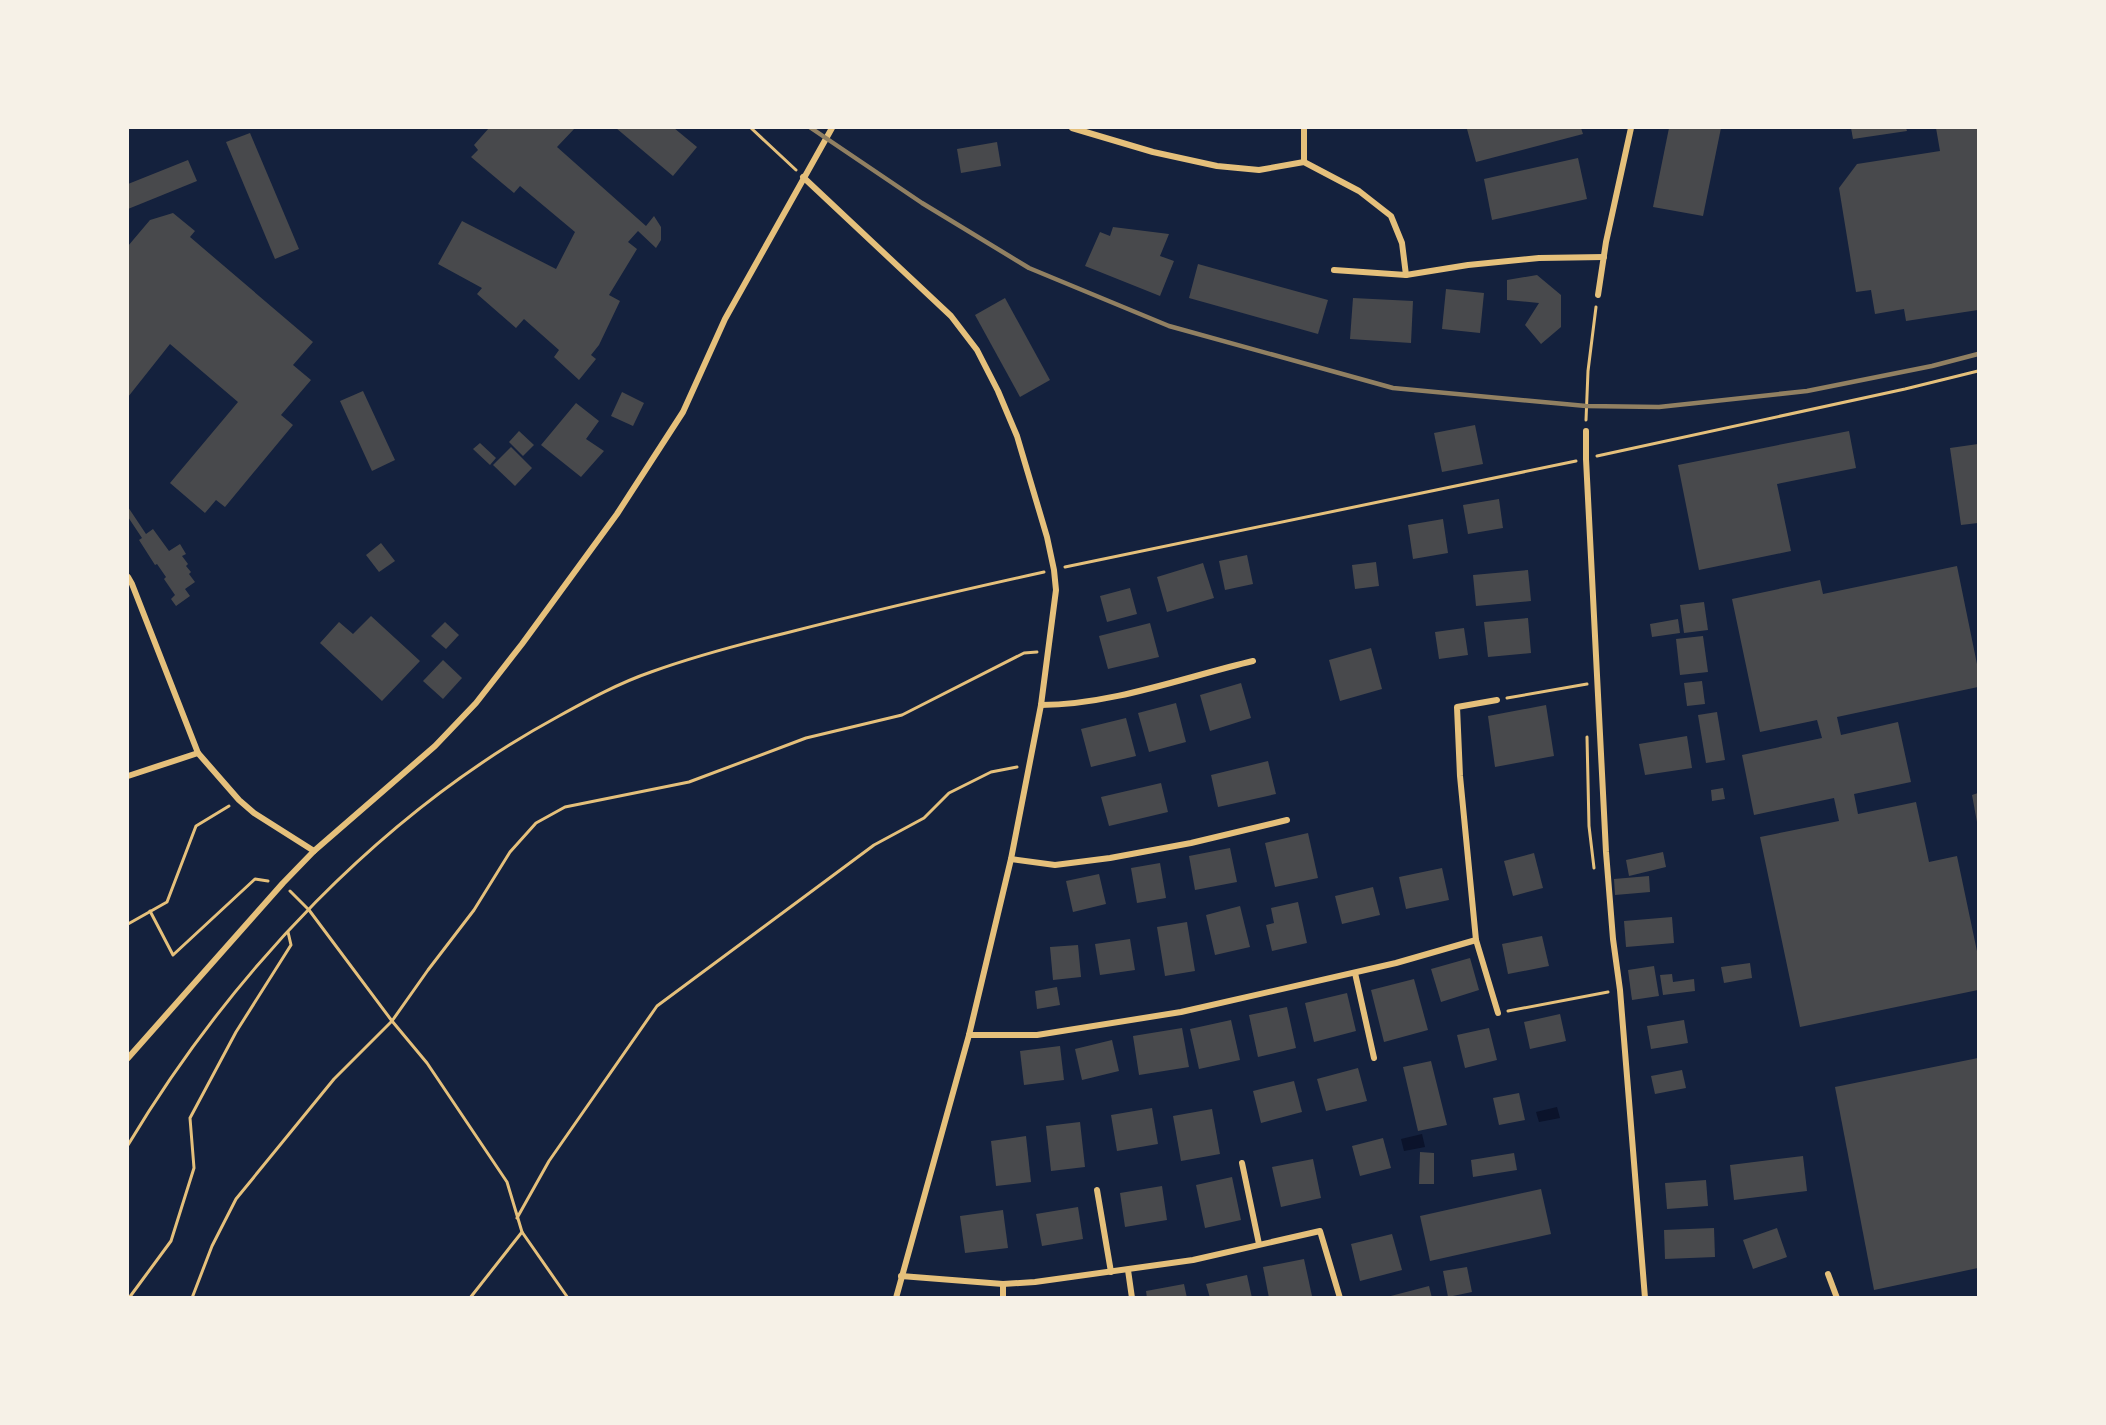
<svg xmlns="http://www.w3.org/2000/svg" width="2106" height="1425" font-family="Montserrat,sans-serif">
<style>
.water{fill:#0b132b}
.building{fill:#48494c}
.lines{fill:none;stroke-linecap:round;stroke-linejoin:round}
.path{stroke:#e5c07b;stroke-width:3}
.minor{stroke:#e5c07b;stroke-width:6}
.rail{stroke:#918062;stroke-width:4.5}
</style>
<rect width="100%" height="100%" fill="#14213d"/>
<!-- water -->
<g class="water">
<path d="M1557,1107L1560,1118L1539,1122L1536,1112Z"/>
<path d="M1422,1134L1425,1147L1404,1151L1401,1139Z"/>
</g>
<!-- building -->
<g class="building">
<path d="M489,128H575L557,147L646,226L654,216L661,227V240L656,248L638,231L628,242L637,249L609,295L620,301L599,345L591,355L596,359L579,380L554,357L559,350L524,319L516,328L477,294L482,288L438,264L462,221L556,269L575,232L520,186L514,193L471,157L478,150L474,145Z"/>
<path d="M616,128H674L697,147L673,176Z"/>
<path d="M1472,128H1581L1583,134L1476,162L1467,129Z"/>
<path d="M1669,128H1721L1703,216L1653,207Z"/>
<path d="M1851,128H1906L1907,131L1853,139Z"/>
<path d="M1936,128H1978V310L1906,321L1904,309L1875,314L1871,290L1856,292L1839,188L1857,164L1940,151Z"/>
<path d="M250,133L299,249L275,259L226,142Z"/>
<path d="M997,142L1001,166L961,173L957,149Z"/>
<path d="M1578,158L1587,199L1492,220L1484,179Z"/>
<path d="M188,160L197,181L128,209V184Z"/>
<path d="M173,213L195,231L190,237L313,342L293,365L311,380L281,415L293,425L225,507L216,500L205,513L170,483L238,402L170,344L128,397V246L150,220Z"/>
<path d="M1113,227L1169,234L1160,256L1174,261L1160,296L1085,266L1100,232L1110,236Z"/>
<path d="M1198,264L1328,300L1318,334L1189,298Z"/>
<path d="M1537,275L1561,295V327L1541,344L1525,325L1539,303L1507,300V280Z"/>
<path d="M1446,289L1484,293L1480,333L1442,329Z"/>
<path d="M1005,298L1050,380L1020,397L975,315Z"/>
<path d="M1353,298L1413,301L1411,343L1350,339Z"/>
<path d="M363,391L395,460L372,471L340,401Z"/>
<path d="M622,392L644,403L633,426L611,416Z"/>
<path d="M576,403L599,421L586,439L604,451L581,477L541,445Z"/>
<path d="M1475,425L1483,464L1442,472L1434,433Z"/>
<path d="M519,431L534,445L523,456L509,442Z"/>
<path d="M1849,431L1856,468L1777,484L1791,551L1699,570L1678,465Z"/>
<path d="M480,443L496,458L490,465L473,449Z"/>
<path d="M1978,444V523L1961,525L1950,448Z"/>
<path d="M511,447L532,468L515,486L493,465Z"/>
<path d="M1499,499L1503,528L1468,534L1463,505Z"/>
<path d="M128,507L146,534L153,529L169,551L180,544L186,554L182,556L188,564L186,566L191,572L189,574L195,582L185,589L190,596L176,606L171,599L175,595L164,579L166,577L157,564L155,565L139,540L142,538L128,517Z"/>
<path d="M1443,519L1448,553L1413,559L1408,525Z"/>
<path d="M381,543L395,561L379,572L366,555Z"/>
<path d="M1247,555L1253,584L1225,590L1219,561Z"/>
<path d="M1376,562L1379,586L1355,589L1352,565Z"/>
<path d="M1203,563L1214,598L1167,612L1157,577Z"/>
<path d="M1957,566L1978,669V687L1837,717L1841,735L1898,722L1911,782L1854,794L1858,814L1916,802L1929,862L1957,856L1978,956V990L1800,1027L1760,837L1839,821L1834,798L1754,815L1742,755L1822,738L1817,720L1760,732L1732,599L1820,580L1823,594Z"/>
<path d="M1528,570L1531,601L1476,606L1473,575Z"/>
<path d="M1130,588L1137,614L1107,622L1100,596Z"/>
<path d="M1704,602L1708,630L1684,633L1680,605Z"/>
<path d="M371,616L420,661L382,701L320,643L339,622L353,634Z"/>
<path d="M1528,618L1531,653L1488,657L1484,622Z"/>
<path d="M1678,619L1680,633L1652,637L1650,624Z"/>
<path d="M445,622L459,635L446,649L431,636Z"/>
<path d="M1150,623L1159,657L1108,669L1099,636Z"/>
<path d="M1464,628L1468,655L1439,659L1435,632Z"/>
<path d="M1703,636L1708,672L1680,675L1676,639Z"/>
<path d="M1371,648L1382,689L1340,701L1329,660Z"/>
<path d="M443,660L462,678L443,699L423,681Z"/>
<path d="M1702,681L1705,704L1687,706L1684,683Z"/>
<path d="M1241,683L1251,718L1210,731L1200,695Z"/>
<path d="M1176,703L1186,742L1149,752L1138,713Z"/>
<path d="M1546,705L1554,756L1495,767L1488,716Z"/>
<path d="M1717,712L1725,760L1706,763L1698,715Z"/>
<path d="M1126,718L1136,756L1091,767L1081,729Z"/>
<path d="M1687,736L1692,768L1645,775L1639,744Z"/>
<path d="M1268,761L1276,794L1218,807L1211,775Z"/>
<path d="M1161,783L1168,812L1109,826L1101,797Z"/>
<path d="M1723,788L1725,799L1712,801L1711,790Z"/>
<path d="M1978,793V822H1977L1972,795Z"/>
<path d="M1308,833L1318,878L1275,887L1265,843Z"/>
<path d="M1230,848L1237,882L1195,890L1189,856Z"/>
<path d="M1663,852L1666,867L1629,876L1626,860Z"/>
<path d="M1534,853L1543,888L1513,896L1504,861Z"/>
<path d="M1160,863L1166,898L1137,903L1131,868Z"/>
<path d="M1442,868L1449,900L1406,909L1399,877Z"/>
<path d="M1099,874L1106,904L1073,912L1066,881Z"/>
<path d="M1649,876L1650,892L1615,895L1614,879Z"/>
<path d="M1373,887L1380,915L1342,924L1335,896Z"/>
<path d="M1298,902L1307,943L1272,951L1266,925L1274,923L1271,908Z"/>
<path d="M1240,906L1250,947L1215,955L1206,915Z"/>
<path d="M1672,917L1674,943L1626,947L1624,921Z"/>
<path d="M1187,922L1195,971L1165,976L1157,927Z"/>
<path d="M1542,936L1549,966L1508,974L1502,944Z"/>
<path d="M1130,939L1135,970L1100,975L1095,944Z"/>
<path d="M1078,945L1081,977L1053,980L1050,947Z"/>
<path d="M1470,958L1479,990L1441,1002L1431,969Z"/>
<path d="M1750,963L1752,978L1724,983L1721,967Z"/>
<path d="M1654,966L1659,996L1632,1000L1628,970Z"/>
<path d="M1672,974L1673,982L1694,979L1695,991L1663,995L1660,975Z"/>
<path d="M1414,979L1428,1030L1384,1042L1371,990Z"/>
<path d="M1057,987L1060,1005L1037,1009L1035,991Z"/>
<path d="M1347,993L1356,1031L1314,1042L1305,1003Z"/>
<path d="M1287,1007L1296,1048L1258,1057L1249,1015Z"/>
<path d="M1560,1014L1566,1041L1530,1049L1524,1022Z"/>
<path d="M1231,1020L1240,1060L1199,1069L1190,1029Z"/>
<path d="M1684,1020L1688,1043L1651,1049L1647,1026Z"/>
<path d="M1182,1028L1189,1067L1139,1075L1133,1036Z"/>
<path d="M1489,1028L1497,1060L1465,1068L1457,1035Z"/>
<path d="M1112,1040L1119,1071L1082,1080L1075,1049Z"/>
<path d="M1060,1046L1064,1080L1024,1085L1020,1051Z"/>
<path d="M1978,1058V1268L1874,1290L1835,1087Z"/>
<path d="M1431,1061L1447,1125L1418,1131L1403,1067Z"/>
<path d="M1358,1068L1367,1101L1326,1111L1317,1079Z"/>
<path d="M1682,1070L1686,1088L1655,1094L1651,1076Z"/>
<path d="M1294,1081L1302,1112L1261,1123L1253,1091Z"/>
<path d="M1519,1093L1525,1120L1499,1125L1493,1098Z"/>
<path d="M1152,1108L1158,1144L1117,1151L1111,1115Z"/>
<path d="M1212,1109L1220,1154L1181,1161L1173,1116Z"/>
<path d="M1080,1122L1085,1167L1051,1171L1046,1126Z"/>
<path d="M1026,1136L1031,1182L996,1186L991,1141Z"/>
<path d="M1383,1138L1391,1168L1360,1176L1352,1146Z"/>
<path d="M1420,1152L1434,1153V1184H1419Z"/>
<path d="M1514,1153L1517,1170L1473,1177L1471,1160Z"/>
<path d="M1803,1156L1807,1191L1734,1200L1730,1165Z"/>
<path d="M1313,1159L1321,1198L1281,1207L1272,1167Z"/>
<path d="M1232,1177L1241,1220L1205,1228L1196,1185Z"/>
<path d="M1706,1180L1708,1206L1667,1209L1665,1183Z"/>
<path d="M1162,1186L1167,1220L1125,1227L1120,1193Z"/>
<path d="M1541,1189L1551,1234L1430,1261L1420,1216Z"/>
<path d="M1078,1207L1083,1239L1042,1246L1036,1214Z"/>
<path d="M1003,1210L1008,1248L965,1253L960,1216Z"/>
<path d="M1714,1228L1715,1257L1665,1259L1664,1230Z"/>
<path d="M1777,1228L1787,1257L1753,1269L1743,1240Z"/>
<path d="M1392,1234L1402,1270L1360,1281L1351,1244Z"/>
<path d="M1304,1259L1312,1296L1269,1298L1263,1267Z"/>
<path d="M1467,1267L1472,1292L1448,1297L1443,1271Z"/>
<path d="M1247,1275L1252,1298H1210L1206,1284Z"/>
<path d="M1184,1284L1187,1298H1147L1146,1291Z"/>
<path d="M1429,1286L1432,1298H1387V1297Z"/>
</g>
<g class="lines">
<!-- path -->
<g class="path">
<path d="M751,128L796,170"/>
<path d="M1586,420L1588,371L1596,307"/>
<path d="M1597,456L1905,389L1978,371"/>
<path d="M1065,567L1576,461"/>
<path d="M1507,698L1587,684"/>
<path d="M1587,737L1589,826L1594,868"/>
<path d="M290,891L309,910L392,1021L427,1063L507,1182L522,1232L568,1298"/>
<path d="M150,911L173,955L255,879L268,881"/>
<path d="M128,924L167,902L196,826L229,806"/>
<path d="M1508,1011L1608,992"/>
<path d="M128,1145C231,973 382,812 559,716C588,700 619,683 651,672C695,656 741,644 786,633C872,611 958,591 1044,572"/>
<path d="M517,1218L549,1161L657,1006L874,845L924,818L949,793L991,772L1017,767"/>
<path d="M129,1298L171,1241L194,1168L190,1118L236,1032L291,945L288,932"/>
<path d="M192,1298L212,1246L236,1199L334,1079L392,1021L428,970L474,910L510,852L536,823L565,807L689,782L806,738L902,715L1024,653L1037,652"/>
<path d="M470,1298L522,1232"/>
</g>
<!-- minor -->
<g class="minor">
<path d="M1072,128L1153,152L1217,166L1259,170L1304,162L1359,191L1391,216L1402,243L1406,275"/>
<path d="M1304,162V128"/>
<path d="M803,177L951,316L977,350L998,391L1017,436L1047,537L1054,570L1056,590L1041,705L1011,859L969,1035L896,1298"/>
<path d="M1334,270L1406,275L1468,265L1539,258L1604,257"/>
<path d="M1598,295L1606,242L1631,128"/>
<path d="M1586,431V459L1606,852L1613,939L1620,990L1645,1298"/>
<path d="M128,577L132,584L198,753L239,800L254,813L314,851"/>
<path d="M1041,705C1111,705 1185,677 1253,661"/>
<path d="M128,776L198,753"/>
<path d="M1011,859L1055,865L1110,858L1191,843L1287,820"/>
<path d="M1476,940L1498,1013"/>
<path d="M1355,973L1374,1058"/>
<path d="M969,1035H1037L1181,1012L1396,963L1476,940L1460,776L1457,707L1497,700"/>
<path d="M128,1058L283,883L314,851L435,746L476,703L522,644L617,514L683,412L725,319L832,128"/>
<path d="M1242,1163L1259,1244"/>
<path d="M1097,1190L1111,1272"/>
<path d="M1128,1270L1132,1298"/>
<path d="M1828,1274L1837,1298"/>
<path d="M901,1276L1003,1284L1035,1282L1193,1260L1320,1231L1340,1298"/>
<path d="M1003,1284V1298"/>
</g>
<!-- rail -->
<path class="rail" d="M811,128L922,203L1029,268L1169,326L1393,388L1586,406L1659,407L1807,391L1932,366L1978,354"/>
</g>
<!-- border -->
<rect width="2106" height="1425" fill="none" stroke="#f6f1e7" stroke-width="258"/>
</svg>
